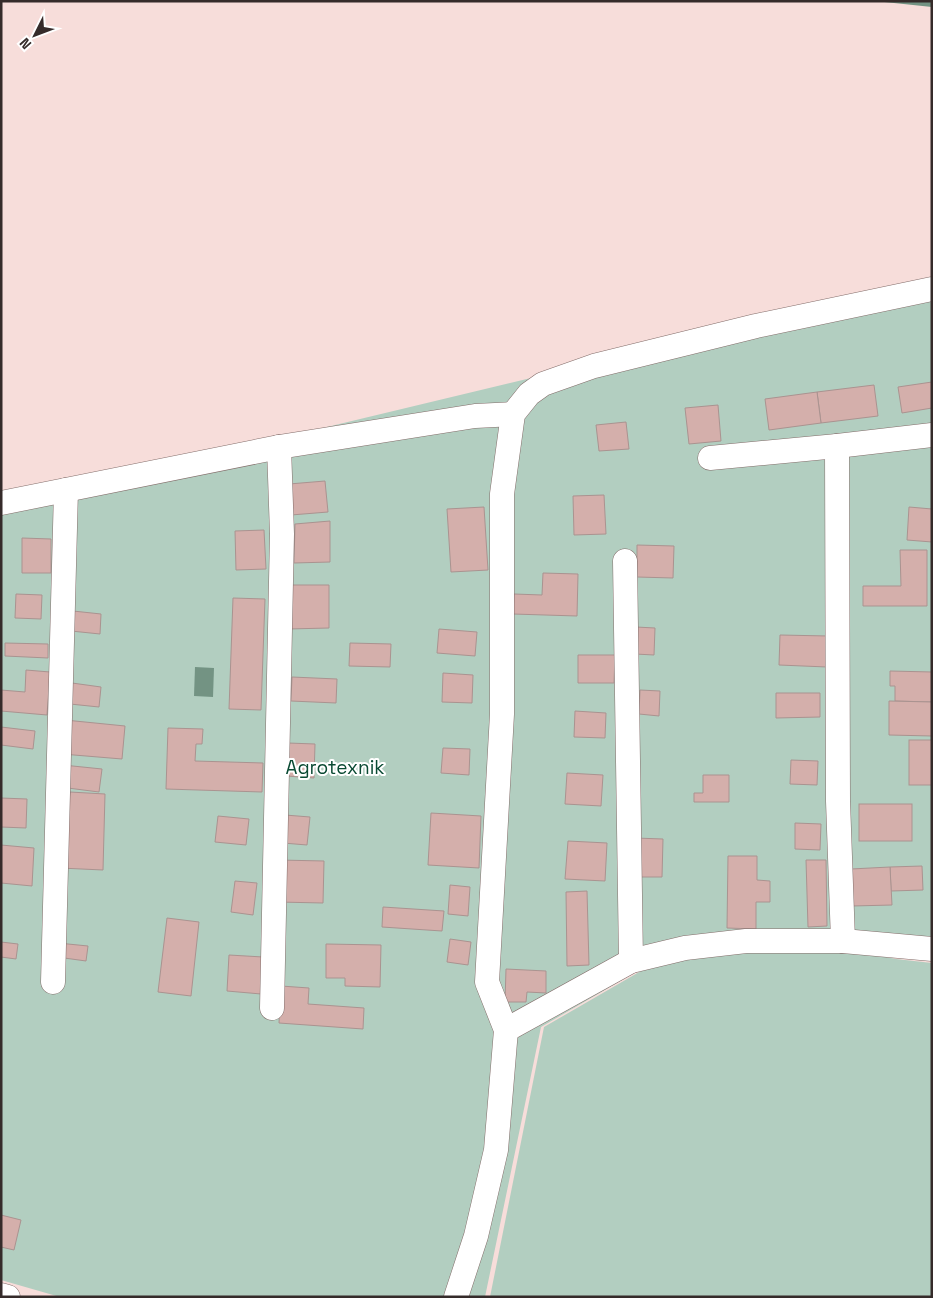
<svg xmlns="http://www.w3.org/2000/svg" width="933" height="1298" font-family="'Space Grotesk',sans-serif">
<style>
.green{fill:#b2cec0}
.water{fill:#739383}
.building{fill:#d4afab;stroke:#aa9390}
.lines{fill:none;stroke-linecap:round;stroke-linejoin:round}
.minor-casing{stroke:#836d6a;stroke-width:25}
.minor{stroke:#fff;stroke-width:24}
.labels{text-anchor:middle;stroke-width:4;stroke-linejoin:round;paint-order:stroke}
.park-label{font-size:19px;fill:#0a4a33;stroke:#fff}
</style>
<rect width="100%" height="100%" fill="#f7ddda"/>
<!-- green -->
<g class="green">
<path d="M932,282V957L835,943L655,961L541,1027L485,1297H60L1,1280V505Z"/>
<path d="M832,946L896,959L932,963V1297H490L544,1027L653,964L731,948Z"/>
</g>
<!-- water -->
<g class="water">
<path d="M875,1H932V7Z"/>
<path d="M195,667L214,668L213,697L194,696Z"/>
</g>
<!-- building -->
<g class="building">
<path d="M932,382V408L902,413L898,387Z"/>
<path d="M874,385L878,416L821,423L817,392Z"/>
<path d="M817,392L821,423L769,430L765,399Z"/>
<path d="M718,405L721,441L689,444L685,408Z"/>
<path d="M626,422L629,449L599,451L596,425Z"/>
<path d="M325,481L328,512L291,515L289,484Z"/>
<path d="M604,495L606,534L574,535L573,496Z"/>
<path d="M484,507L488,570L451,572L447,509Z"/>
<path d="M909,507L932,509V542L907,540Z"/>
<path d="M330,521V562L294,563L295,524Z"/>
<path d="M264,530L266,569L236,570L235,531Z"/>
<path d="M22,538L51,539V573H22Z"/>
<path d="M637,545L674,546L673,578L637,577Z"/>
<path d="M900,550H927V606H863V586H901Z"/>
<path d="M543,573L578,574L577,616L513,614L514,594L542,595Z"/>
<path d="M288,585H329V628L288,629Z"/>
<path d="M16,594L42,595L41,619L15,618Z"/>
<path d="M233,598L265,599L261,710L229,709Z"/>
<path d="M73,611L101,614L100,634L71,631Z"/>
<path d="M636,627L655,628L654,655L635,654Z"/>
<path d="M439,629L477,632L475,656L437,653Z"/>
<path d="M780,635L828,636L827,667L779,665Z"/>
<path d="M5,643L48,644V658L5,656Z"/>
<path d="M350,643L391,644L390,667L349,666Z"/>
<path d="M578,655H615L614,683H578Z"/>
<path d="M26,670L50,672L47,715L1,711V690L25,692Z"/>
<path d="M890,671L932,672V702L895,701V686H890Z"/>
<path d="M443,673L473,675L472,703L442,702Z"/>
<path d="M292,677L337,679L336,703L291,701Z"/>
<path d="M72,683L101,687L99,707L70,704Z"/>
<path d="M640,690L660,691L659,716L639,714Z"/>
<path d="M776,693H820V717L776,718Z"/>
<path d="M889,701L932,702V736L889,735Z"/>
<path d="M575,711L606,713L605,738L574,737Z"/>
<path d="M65,720L125,726L122,759L62,754Z"/>
<path d="M1,727L35,731L33,749L1,745Z"/>
<path d="M168,728L203,729L202,744H196L195,761L263,763L262,792L166,789Z"/>
<rect x="909" y="740" width="23" height="45"/>
<path d="M288,743L315,744L314,778L286,776Z"/>
<path d="M443,748L470,749L469,775L441,773Z"/>
<path d="M791,760L818,761L817,785L790,784Z"/>
<path d="M63,765L102,769L99,792L60,787Z"/>
<path d="M567,773L603,775L601,806L565,804Z"/>
<path d="M703,775H729V802H694V793H703Z"/>
<path d="M70,792L105,794L103,870L60,868Z"/>
<path d="M1,798L27,799L26,828L1,827Z"/>
<rect x="859" y="804" width="53" height="37"/>
<path d="M431,813L481,816L479,868L428,865Z"/>
<path d="M285,815L310,817L307,845L283,843Z"/>
<path d="M218,816L249,819L246,845L215,842Z"/>
<path d="M795,823L821,824L820,850L795,849Z"/>
<path d="M635,838L663,839L662,877H634Z"/>
<path d="M568,841L607,843L605,881L565,879Z"/>
<path d="M1,845L34,848L32,886L1,883Z"/>
<path d="M728,856H757V880L770,881V902H756V929L727,928Z"/>
<path d="M279,860L324,861L323,903L278,902Z"/>
<path d="M806,860H826L827,926L808,927Z"/>
<path d="M922,866L923,890L891,891L890,867Z"/>
<path d="M890,867L892,905L852,906L851,869Z"/>
<path d="M235,881L257,883L253,915L231,912Z"/>
<path d="M450,885L470,887L468,916L448,914Z"/>
<path d="M587,891L589,965L567,966L566,892Z"/>
<path d="M383,907L444,911L442,931L382,927Z"/>
<path d="M167,918L199,922L191,996L158,992Z"/>
<path d="M450,939L471,942L468,965L447,962Z"/>
<path d="M1,942L18,944L16,959L1,957Z"/>
<path d="M58,943L88,946L86,961L57,957Z"/>
<path d="M326,944L381,945L380,987L345,986V978H326Z"/>
<path d="M229,955L263,957L261,994L227,991Z"/>
<path d="M506,969L546,971V993L527,992L526,1002H505Z"/>
<path d="M281,986L309,988L308,1004L364,1008L363,1029L279,1023Z"/>
<path d="M1,1215L21,1220L14,1250L1,1247Z"/>
</g>
<g class="lines">
<!-- minor casing -->
<g class="minor-casing">
<g id="minor">
<path d="M837,446L838,801L843,941"/>
<path d="M710,458L837,446L932,435"/>
<path d="M1,503L279,447L475,416L513,414"/>
<path d="M625,561L631,961"/>
<path d="M53,982L66,490"/>
<path d="M272,1008L282,534L279,447"/>
<path d="M506,1030L631,961L685,948L746,941H843L932,949"/>
<path d="M1,1295L8,1297"/>
<path d="M456,1297L476,1236L496,1150L506,1030L487,982L502,714V494L513,414L529,394L543,384L594,366L756,326L932,289"/>
</g>
</g>
<!-- minor -->
<use href="#minor" class="minor"/>
</g>
<g class="labels">
<!-- park labels -->
<g class="park-label">
<text x="335" y="774">Agrotexnik</text>
</g>
</g>
<!-- border -->
<rect width="933" height="1298" fill="none" stroke="#352b2a" stroke-width="5"/>
<!-- north arrow -->
<g transform="translate(35 35) rotate(228)" stroke="#ffffff" stroke-width="4" paint-order="stroke">
<path d="M0-4L9 19L0 12L-9 19Z" fill="#352b2a"/>
<text y="-8" font-size="14" font-weight="bold" text-anchor="middle" fill="#352b2a">N</text>
</g>
</svg>
